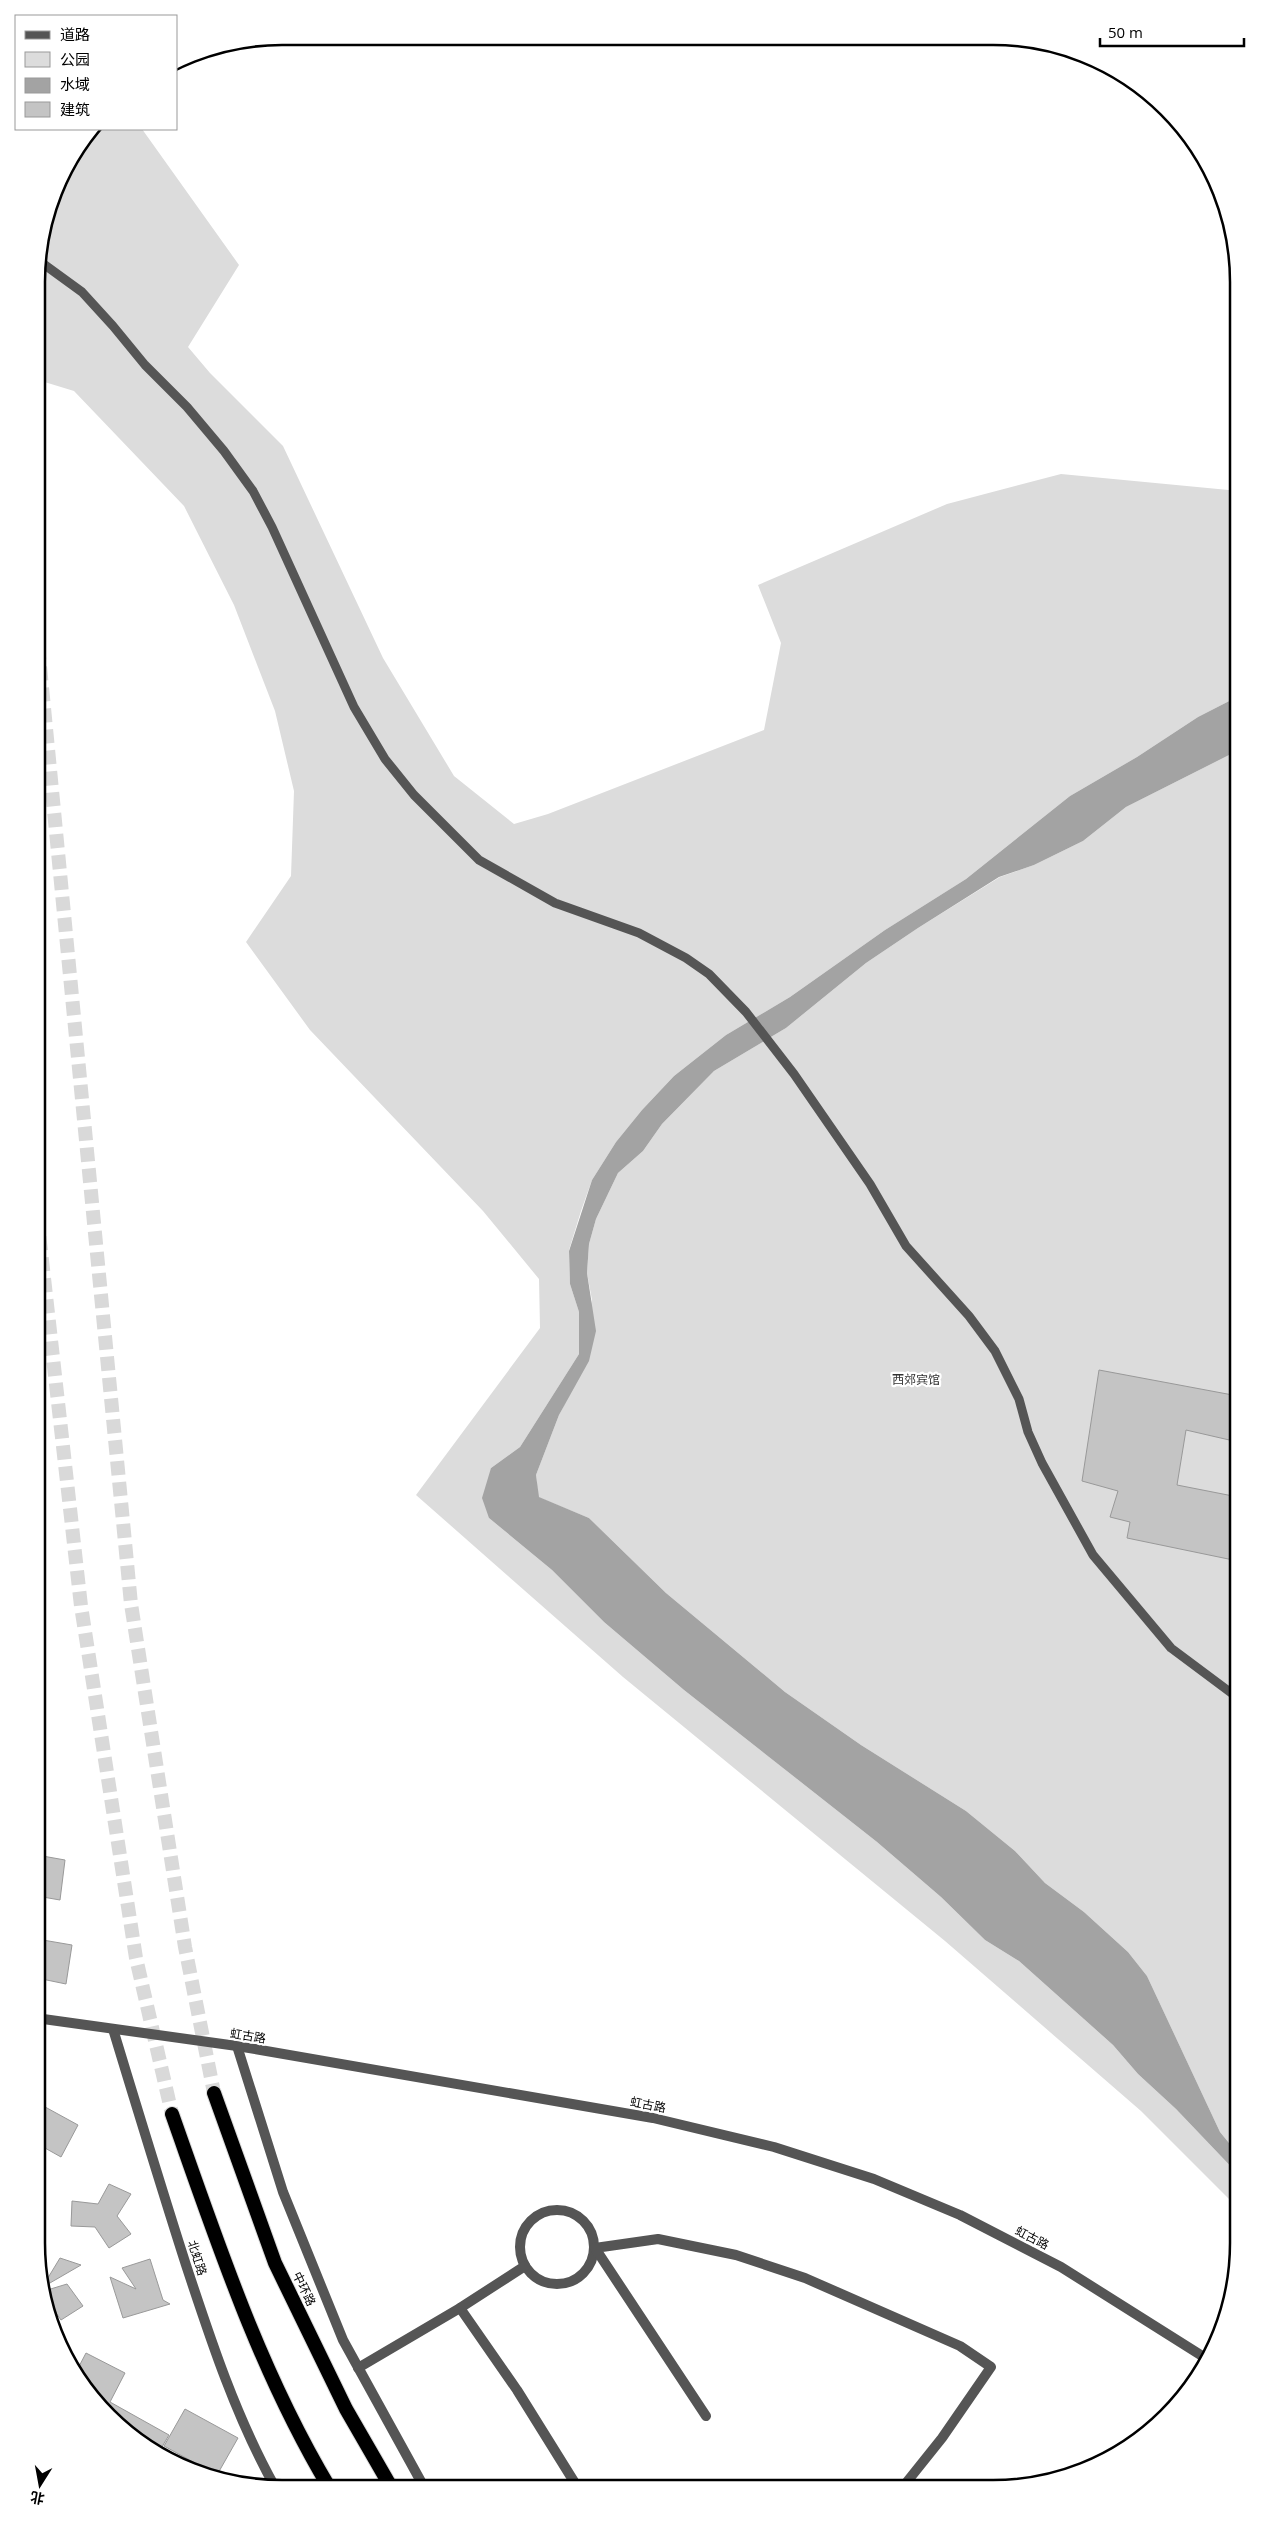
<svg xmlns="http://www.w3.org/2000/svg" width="1275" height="2525" font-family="'Open Sans','Noto Sans SC',sans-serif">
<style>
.green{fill:#dcdcdc}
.water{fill:#a3a3a3}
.building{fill:#c4c4c4;stroke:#999}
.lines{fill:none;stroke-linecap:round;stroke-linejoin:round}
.trunk-tunnel{stroke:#d9d9d9;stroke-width:14;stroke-dasharray:14 7;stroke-linecap:butt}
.trunk-casing{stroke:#dbdbdb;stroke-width:16}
.service{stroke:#555;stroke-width:9}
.minor{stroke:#555;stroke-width:10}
.tertiary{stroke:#555;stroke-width:10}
.trunk{stroke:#000;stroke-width:14}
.labels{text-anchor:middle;stroke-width:4.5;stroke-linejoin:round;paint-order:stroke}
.park-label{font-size:12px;fill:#333;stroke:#fff}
.street-label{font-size:12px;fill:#000;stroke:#fff}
.rim{fill:none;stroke:#000;stroke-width:2.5}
</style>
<rect width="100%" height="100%" fill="#fff"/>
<!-- green -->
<g class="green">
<path d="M96,129H142L239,265L188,347L210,373L283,446L383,658L454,776L514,824L548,814L764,730L781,643L758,585L947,504L1061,474L1239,491V696L1198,717L1137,757L1070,796L966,879L885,930L790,997L726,1035L674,1076L642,1110L616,1142L592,1180L581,1211L569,1250L570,1284L579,1312V1354L520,1447L491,1468L489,1518L552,1570L604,1622L684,1690L877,1842L941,1897L985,1940L1019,1961L1113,2045L1138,2074L1176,2109L1238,2174V2208L1141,2111L945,1941L623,1677L416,1495L540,1328L539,1279L483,1211L310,1030L246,942L291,876L294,791L275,711L234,605L184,506L74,391L38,380V250L62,173Z"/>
<path d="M1239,750L1238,2154L1220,2132L1147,1976L1128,1952L1084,1912L1045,1883L1015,1851L966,1811L861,1745L785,1692L666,1593L589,1518L538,1497L536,1475L559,1415L573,1388L592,1300L587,1273L589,1244L596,1219L618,1173L643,1151L662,1124L714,1071L786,1028L866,963L918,928L1000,877L1034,865L1083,841L1126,807Z"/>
</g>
<!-- water -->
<path class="water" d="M1239,696V750L1126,807L1083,841L1034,865L999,877L918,928L866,963L786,1028L714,1071L662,1124L643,1151L618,1173L596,1219L589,1244L587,1273L596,1331L589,1361L559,1415L536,1475L539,1497L589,1518L666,1593L785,1692L861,1745L966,1811L1015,1851L1045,1883L1084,1912L1128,1952L1147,1976L1220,2132L1238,2154V2174L1176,2109L1138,2074L1113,2045L1019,1961L985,1940L941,1897L877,1842L684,1690L604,1622L552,1570L489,1518L482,1498L491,1468L520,1447L579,1354V1312L570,1284L569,1251L592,1180L616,1142L642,1110L674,1076L726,1035L790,997L885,930L966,879L1070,796L1137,757L1198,717Z"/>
<!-- building -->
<g class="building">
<path d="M1099,1370L1238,1396V1442L1186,1430L1177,1485L1238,1497V1561L1127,1538L1130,1522L1110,1517L1118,1491L1082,1481Z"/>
<path d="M37,1855L65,1860L60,1900L37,1896Z"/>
<path d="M37,1939L72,1945L66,1984L37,1978Z"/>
<path d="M36,2102L78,2125L61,2157L36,2143Z"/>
<path d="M109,2184L131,2194L117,2216L131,2234L109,2248L95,2227L71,2226L72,2201L98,2204Z"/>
<path d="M60,2258L81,2265L43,2287V2286Z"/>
<path d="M150,2259L163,2300L170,2304L123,2318L110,2277L136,2289L122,2268Z"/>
<path d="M67,2284L83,2306L61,2320L45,2297L44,2291Z"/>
<path d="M86,2353L125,2373L110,2402L169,2435L159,2452L120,2428L78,2379L75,2374Z"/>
<path d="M185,2409L238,2438L217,2475L164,2446Z"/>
</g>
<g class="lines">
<!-- trunk-tunnel -->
<g class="trunk-tunnel">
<path d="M38,646L131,1604L185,1947L214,2093"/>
<path d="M37,1216L81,1606L136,1958L172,2114"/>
</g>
<!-- trunk casing -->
<g class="trunk-casing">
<g id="trunk">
<path d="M214,2093L275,2263L346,2409L391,2487"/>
<path d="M172,2114C217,2241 259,2370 329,2487"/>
</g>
</g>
<!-- service -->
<path class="service" d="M38,260L82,292L113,326L145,365L187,407L224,451L253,491L272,527L354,707L385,759L414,795L479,860L555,903L639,933L686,958L709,974L746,1012L794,1074L870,1184L906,1246L969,1316L995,1351L1019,1399L1028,1432L1042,1463L1093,1555L1171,1648L1238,1698"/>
<!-- minor -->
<g class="minor">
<circle cx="557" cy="2247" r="37"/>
<path d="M460,2308L517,2390L578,2488"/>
<path d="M358,2368L460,2308L525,2266"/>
<path d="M706,2416L595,2248L658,2239L736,2255L805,2278L960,2346L991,2367L942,2438L902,2488"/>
</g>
<!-- tertiary -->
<g class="tertiary">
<path d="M36,2018L237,2046L653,2118L774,2147L874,2179L960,2215L1061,2267L1207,2359"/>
<path d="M113,2029C137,2108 161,2187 186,2265C211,2341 236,2417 275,2487"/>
<path d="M237,2046L283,2192L343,2340L424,2487"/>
</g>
<!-- trunk -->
<use href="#trunk" class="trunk"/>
</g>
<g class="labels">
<!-- park labels -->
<g class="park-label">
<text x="916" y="1384">西郊宾馆</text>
</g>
<!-- street labels -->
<g class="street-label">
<text transform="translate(248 2036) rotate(9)" y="4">虹古路</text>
<text transform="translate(648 2105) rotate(11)" y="4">虹古路</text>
<text transform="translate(1032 2238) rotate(27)" y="4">虹古路</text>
<text transform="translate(197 2258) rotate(72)" y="4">北虹路</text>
<text transform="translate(304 2289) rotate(64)" y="4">中环路</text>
</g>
</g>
<!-- crop -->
<path d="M0 0H1275V2525H0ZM282 45H993A237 237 0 0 1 1230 282V2243A237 237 0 0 1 993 2480H282A237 237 0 0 1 45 2243V282A237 237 0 0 1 282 45Z" fill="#fff" fill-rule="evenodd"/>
<path class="rim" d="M282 45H993A237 237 0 0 1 1230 282V2243A237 237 0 0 1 993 2480H282A237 237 0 0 1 45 2243V282A237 237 0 0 1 282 45Z"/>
<!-- legend -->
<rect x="15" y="15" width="162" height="115" fill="#ffffff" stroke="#999999"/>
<rect x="25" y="31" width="25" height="8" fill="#555555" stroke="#999999"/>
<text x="60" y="40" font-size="15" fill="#000000">道路</text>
<rect x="25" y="52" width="25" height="15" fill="#dcdcdc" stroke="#999999"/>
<text x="60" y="65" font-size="15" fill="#000000">公园</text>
<rect x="25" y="78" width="25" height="15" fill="#a3a3a3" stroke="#999999"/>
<text x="60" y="90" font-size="15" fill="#000000">水域</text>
<rect x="25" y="102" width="25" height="15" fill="#c4c4c4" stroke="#999999"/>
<text x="60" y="115" font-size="15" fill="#000000">建筑</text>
<!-- north arrow -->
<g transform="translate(40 2485) rotate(191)" stroke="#ffffff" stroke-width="4" paint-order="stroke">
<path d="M0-4L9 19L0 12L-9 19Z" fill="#000000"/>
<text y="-8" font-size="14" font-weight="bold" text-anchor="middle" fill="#000000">北</text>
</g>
<!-- scale -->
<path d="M1100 38v8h144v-8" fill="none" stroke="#000000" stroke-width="2.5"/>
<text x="1108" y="38" font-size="15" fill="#000000" stroke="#ffffff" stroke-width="4" paint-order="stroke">50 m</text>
</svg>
